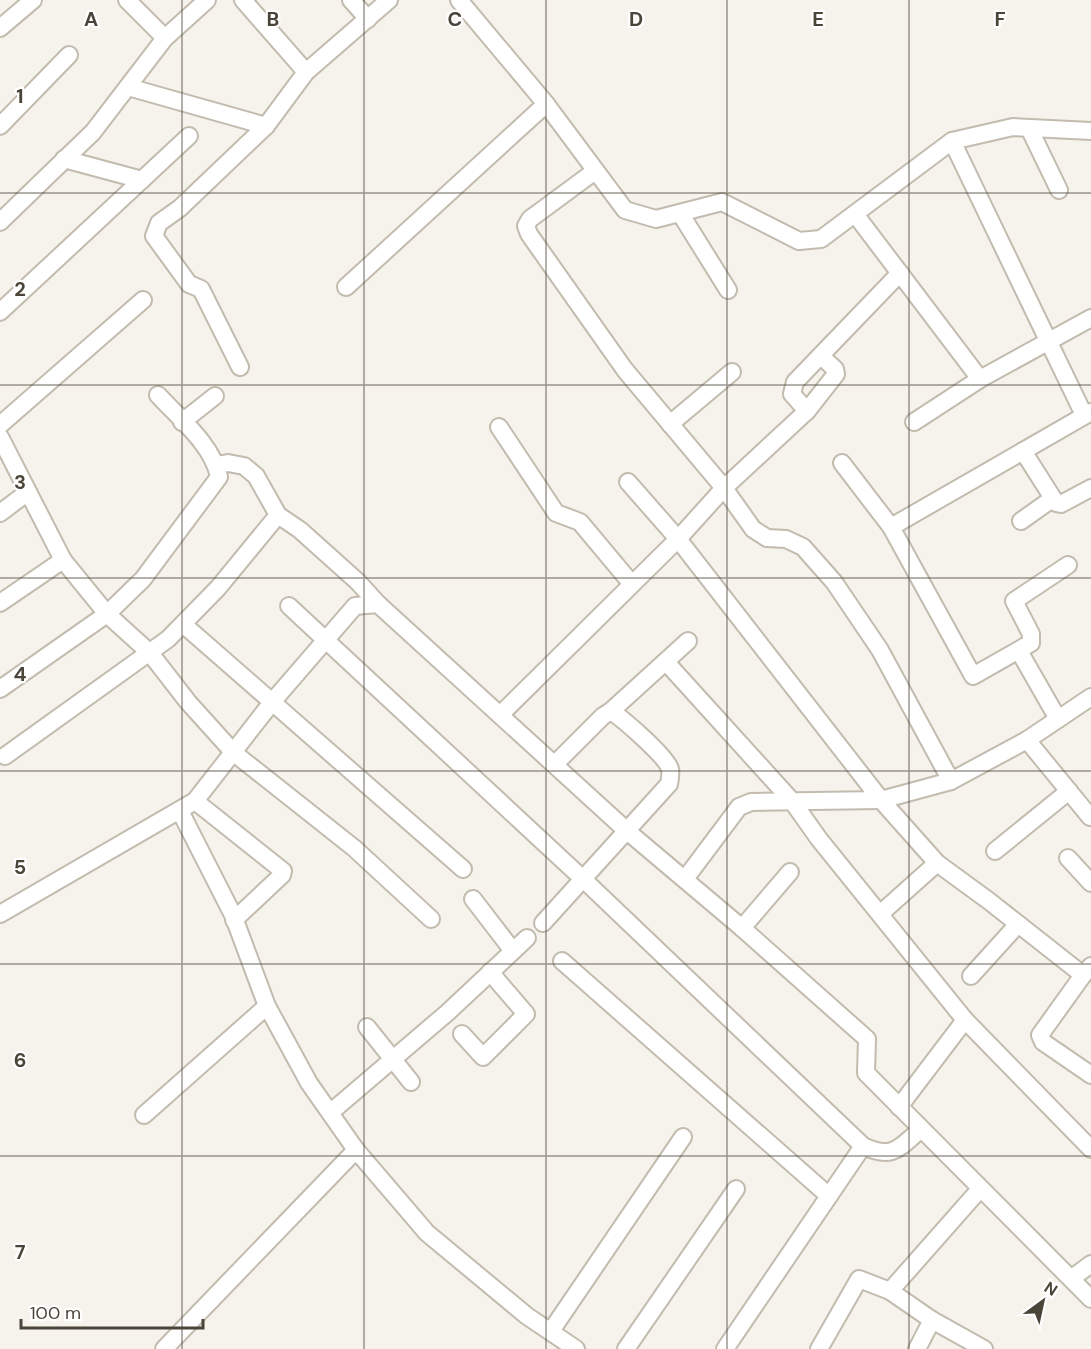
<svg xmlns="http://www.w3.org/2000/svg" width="1091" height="1349" font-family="'DM Sans',sans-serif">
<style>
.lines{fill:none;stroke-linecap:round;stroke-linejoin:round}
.minor-casing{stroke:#c2bbae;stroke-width:20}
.minor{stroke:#fff;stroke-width:16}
.grid{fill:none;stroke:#4b4439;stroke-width:1.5;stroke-opacity:0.55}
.grid-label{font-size:20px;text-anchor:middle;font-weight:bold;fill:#4b4439;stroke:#fff;stroke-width:4.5;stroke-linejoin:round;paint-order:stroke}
</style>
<rect width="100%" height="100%" fill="#f6f3ec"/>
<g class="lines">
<!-- minor casing -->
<g class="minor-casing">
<g id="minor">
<path d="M127,0L165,38"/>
<path d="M243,0L306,72"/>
<path d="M351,0L368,19"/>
<path d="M459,0L546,104L625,210L656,219L722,202L799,241L821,239L952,141L1013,127L1091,131"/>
<path d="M0,28L33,0"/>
<path d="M128,87L266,126"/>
<path d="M0,126L69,55"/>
<path d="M1029,128L1059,190"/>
<path d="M952,141L1084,415"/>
<path d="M64,159L142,180"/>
<path d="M595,171L530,219L526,226L529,234L625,370L724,488L753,529L767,538L786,539L803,547L834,582L880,650L951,781"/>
<path d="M680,213L728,290"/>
<path d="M855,214L980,379L1091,318"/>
<path d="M0,222L93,132L165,38L207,0"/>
<path d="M346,287L546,104"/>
<path d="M0,312L189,136"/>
<path d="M240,367L201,289L189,284L154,236L159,223L180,208L266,126L306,72L389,0"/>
<path d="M807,411L836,374L835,369L821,356"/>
<path d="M182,422L215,396"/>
<path d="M914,422L980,379"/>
<path d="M670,424L732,372"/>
<path d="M0,425L143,300"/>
<path d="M499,427L556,513L580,522L631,583"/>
<path d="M0,437L63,560L107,614L150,653L188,702L234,753L354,848L431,919"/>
<path d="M1023,451L1056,503L1061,504L1091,488"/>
<path d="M842,463L891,527L973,676L1031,643V634L1014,601L1068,565"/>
<path d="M217,465L228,463L244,466L256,476L278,515L300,530L358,582L378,604"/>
<path d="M628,482L678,539L881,800L937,863L989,901L1083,975L1091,966"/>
<path d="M0,513L28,492"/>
<path d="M1021,521L1052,499"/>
<path d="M891,527L1091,412"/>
<path d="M0,603L63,560"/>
<path d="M289,606L583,879L863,1146"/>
<path d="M184,625L463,869"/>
<path d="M1019,651L1058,719"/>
<path d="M666,662L792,801L819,839L965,1020L1091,1149"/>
<path d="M0,689L107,614L143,579L219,477C213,445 179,418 158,395"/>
<path d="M611,711L688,641"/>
<path d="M500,715L678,539L724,488L807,411L792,394L795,382L900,273"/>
<path d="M1027,740L1090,817"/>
<path d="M5,756L168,639L218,588L278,515"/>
<path d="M195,801L283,871L282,875L234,920"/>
<path d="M180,811L233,915L267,1006L309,1083L356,1150L427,1233L527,1316L576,1349"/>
<path d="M995,851L1069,791"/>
<path d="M1068,858L1091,883"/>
<path d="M685,879L739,807L751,802L881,800L951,781L1027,740L1091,697"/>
<path d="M473,899L513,951"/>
<path d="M0,914L195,801L273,701L355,606L378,604L627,831L742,928L867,1039L866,1073L1091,1299"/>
<path d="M880,914L937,863"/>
<path d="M543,923L669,784C670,779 671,774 670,769C666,756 623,719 611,711L603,716L555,764"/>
<path d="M742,928L790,872"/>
<path d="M562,961L829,1196"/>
<path d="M1083,975L1040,1035L1043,1042L1091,1075"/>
<path d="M971,976L1018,924"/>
<path d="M367,1027L411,1082"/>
<path d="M462,1034L483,1057L526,1014L490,972"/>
<path d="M899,1107L965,1020"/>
<path d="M331,1112L447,1013L527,938"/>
<path d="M144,1115L267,1006"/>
<path d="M1072,1278L1091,1264"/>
<path d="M890,1291L932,1320L917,1349"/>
<path d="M932,1320L984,1349"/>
<path d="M551,1331L683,1137"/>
<path d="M164,1349L356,1150"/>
<path d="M626,1349L736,1189"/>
<path d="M725,1349L863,1146C893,1160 899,1148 921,1129"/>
<path d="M819,1349L859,1279L890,1291L980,1189"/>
</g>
</g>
<!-- minor -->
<use href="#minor" class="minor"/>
</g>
<!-- grid -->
<path class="grid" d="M182,0V1349M364,0V1349M546,0V1349M727,0V1349M909,0V1349M0,193H1091M0,385H1091M0,578H1091M0,771H1091M0,964H1091M0,1156H1091"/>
<g class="grid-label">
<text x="91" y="26">A</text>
<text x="273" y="26">B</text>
<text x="455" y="26">C</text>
<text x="636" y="26">D</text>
<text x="818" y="26">E</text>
<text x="1000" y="26">F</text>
<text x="20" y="103">1</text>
<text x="20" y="296">2</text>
<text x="20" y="489">3</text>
<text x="20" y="681">4</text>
<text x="20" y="874">5</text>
<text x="20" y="1067">6</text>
<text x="20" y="1259">7</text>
</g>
<!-- north arrow -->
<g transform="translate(1043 1301) rotate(33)" stroke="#ffffff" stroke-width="4.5" paint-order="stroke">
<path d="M0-4.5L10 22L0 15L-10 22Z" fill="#4b4439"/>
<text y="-9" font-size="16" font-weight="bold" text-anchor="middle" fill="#4b4439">N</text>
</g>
<!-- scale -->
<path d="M21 1319v9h182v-9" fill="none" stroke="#4b4439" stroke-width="3"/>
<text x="30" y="1319" font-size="18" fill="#4b4439" stroke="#ffffff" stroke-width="4.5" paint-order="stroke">100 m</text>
</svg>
